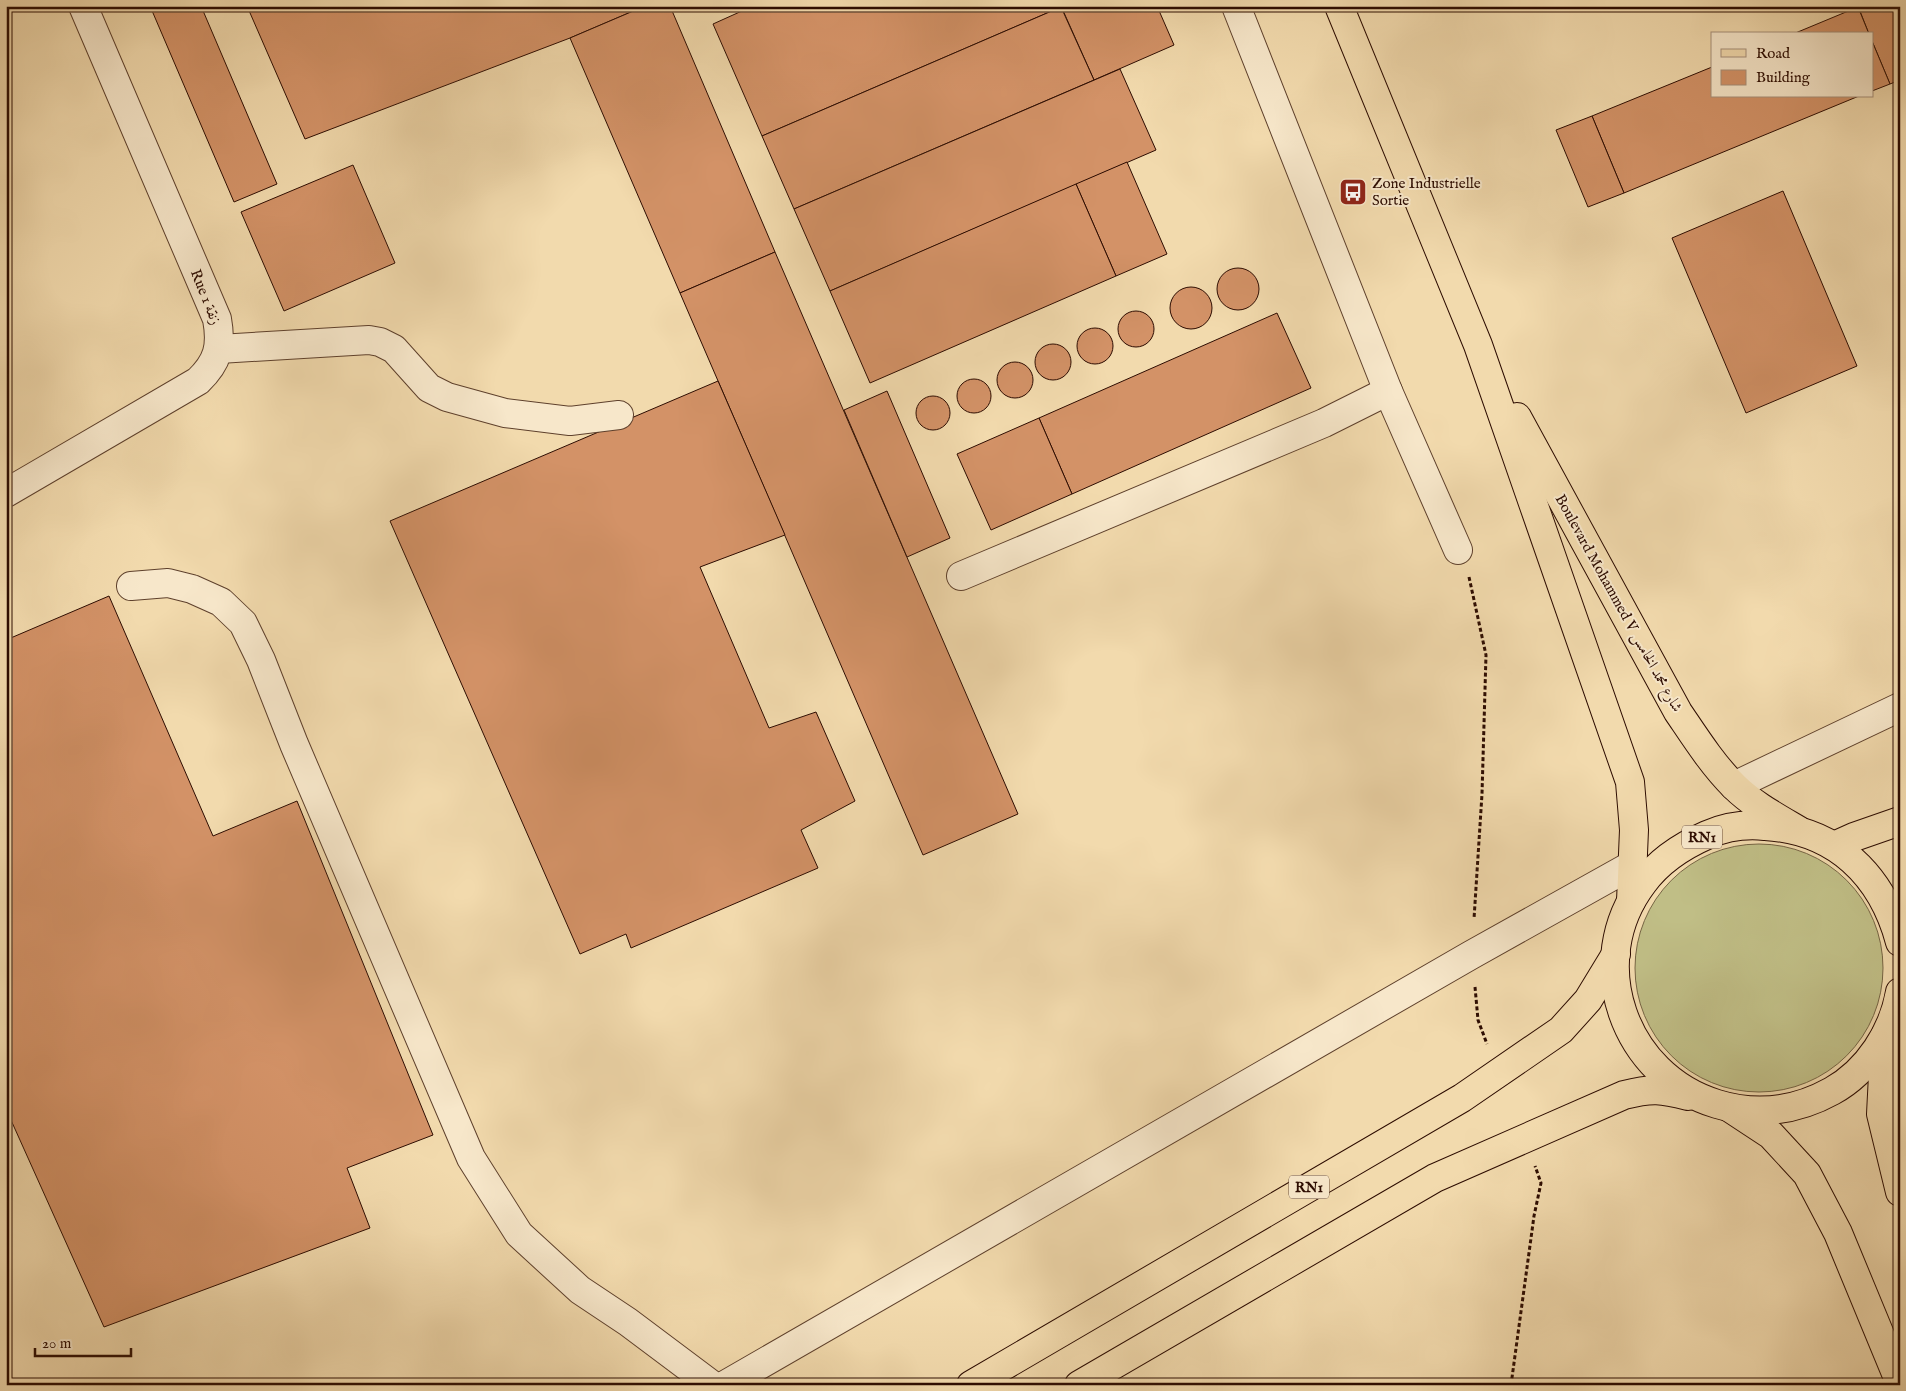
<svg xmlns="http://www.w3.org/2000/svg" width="1906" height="1391" font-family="'IM FELL English',Amiri,serif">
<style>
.green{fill:#c0be86;stroke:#766544}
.building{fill:#d39267;stroke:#2d0c01}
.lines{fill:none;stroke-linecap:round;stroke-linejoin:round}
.minor-casing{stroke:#5e402c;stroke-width:30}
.major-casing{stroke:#2d0c01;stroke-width:30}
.highway-casing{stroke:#2d0c01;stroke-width:30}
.path{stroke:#2d0c01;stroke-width:3;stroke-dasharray:4 2.5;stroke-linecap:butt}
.minor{stroke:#f7e7ca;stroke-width:28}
.major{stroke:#f2daad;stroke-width:28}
.highway{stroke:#f2daad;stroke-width:28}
.labels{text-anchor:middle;stroke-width:4;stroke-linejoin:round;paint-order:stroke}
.shield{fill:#f7e7ca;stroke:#6a4e3d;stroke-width:1}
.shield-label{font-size:14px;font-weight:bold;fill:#2d0c01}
.poi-label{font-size:15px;fill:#2d0c01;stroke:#f7e7ca;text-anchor:start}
.street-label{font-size:15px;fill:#2d0c01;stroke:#f7e7ca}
</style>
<rect width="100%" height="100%" fill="#f2daad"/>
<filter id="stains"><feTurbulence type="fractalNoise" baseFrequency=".004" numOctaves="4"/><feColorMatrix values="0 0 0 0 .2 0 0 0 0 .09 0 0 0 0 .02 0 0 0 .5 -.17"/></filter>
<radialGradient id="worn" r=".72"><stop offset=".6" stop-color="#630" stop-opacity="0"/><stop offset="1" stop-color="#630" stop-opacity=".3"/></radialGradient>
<!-- green -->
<circle class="green" cx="1759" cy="968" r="124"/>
<!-- building -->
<g class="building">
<path d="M150,6H201L277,184L234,202Z"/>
<path d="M247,6H645L570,38L305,139Z"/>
<path d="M645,6H670L775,252L680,293L570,38Z"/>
<path d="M753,6H1061V7L762,136L713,24Z"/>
<path d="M1157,6L1174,45L1094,80L1061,6Z"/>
<path d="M1858,6H1900V80L1890,84L1872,41V34H1869Z"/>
<path d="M1061,7L1094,80L794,209L762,136Z"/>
<path d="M1858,7L1869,34H1793Z"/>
<path d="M1872,41L1890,84L1872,91Z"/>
<path d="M1712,67V96H1859L1624,193L1592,116Z"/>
<path d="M1120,69L1156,150L830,291L794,209Z"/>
<path d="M1592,116L1624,193L1588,207L1556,130Z"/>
<path d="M1127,162L1167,254L1116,276L1076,184Z"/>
<path d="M353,165L395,263L284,311L241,212Z"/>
<path d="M1076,184L1116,276L870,383L830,291Z"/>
<path d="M1783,191L1857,366L1746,413L1672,238Z"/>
<path d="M775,252L1018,814L923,855L680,293Z"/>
<circle cx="1238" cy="289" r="21"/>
<circle cx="1191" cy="308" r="21"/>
<circle cx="1136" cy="329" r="18"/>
<path d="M1277,313L1311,388L1072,494L1039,418Z"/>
<circle cx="1095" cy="346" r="18"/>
<circle cx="1053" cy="362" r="18"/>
<circle cx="1015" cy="380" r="18"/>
<circle cx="974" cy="396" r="17"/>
<path d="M718,381L785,535L700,567L769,728L816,712L855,801L801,830L818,868L631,948L626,934L580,954L390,521Z"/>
<path d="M887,391L950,538L907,557L844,410Z"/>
<circle cx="933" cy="413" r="17"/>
<path d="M1039,418L1072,494L991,530L957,454Z"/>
<path d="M109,596L213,836L297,801L433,1135L347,1168L370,1228L104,1327L6,1109V640Z"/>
</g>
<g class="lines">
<!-- minor casing -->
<g class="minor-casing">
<g id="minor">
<path d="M1236,6L1388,391L1458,550"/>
<path d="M219,349L369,340L380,342L394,349L429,388L447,397L505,413L570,421L619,415"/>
<path d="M6,493L198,381C218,362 222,346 217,319L83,6"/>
<path d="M961,576L1324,423L1388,391"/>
<path d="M131,586L168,583L192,589L221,602L243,623L261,660L294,744L471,1158L519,1234L580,1290L628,1322L712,1385"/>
<path d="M1734,786L1900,707"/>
<path d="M725,1385L1471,955L1632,865"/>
</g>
</g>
<!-- major casing -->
<g class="major-casing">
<g id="major">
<path d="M1339,6L1478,345L1630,782L1634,830L1631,901"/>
<path d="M1517,417L1678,712C1695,737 1712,764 1734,786C1752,804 1776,817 1798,830"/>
<path d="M1885,1036L1881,1114L1900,1192"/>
<path d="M1730,1108L1771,1135L1807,1174L1838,1233L1900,1383"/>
</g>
</g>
<!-- highway casing -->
<g class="highway-casing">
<g id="highway">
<path d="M1834,846L1854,837L1900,821"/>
<path d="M1900,942C1882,875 1836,830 1765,826C1746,824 1725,827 1707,835C1682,846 1659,861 1643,883C1583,962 1624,1076 1717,1104C1756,1116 1796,1111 1832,1091C1868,1071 1893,1032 1900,992"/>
<path d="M971,1385L1462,1098L1561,1030L1588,1000L1616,954"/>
<path d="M1079,1385L1435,1178L1624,1095C1652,1088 1661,1089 1688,1096"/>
</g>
</g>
<!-- path -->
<g class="path">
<path d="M1469,577L1486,655L1482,794L1474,919"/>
<path d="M1475,987L1478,1020L1487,1044"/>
<path d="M1511,1385L1534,1216L1541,1183L1535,1166"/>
</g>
<!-- minor -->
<use href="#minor" class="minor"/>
<!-- major -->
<use href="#major" class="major"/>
<!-- highway -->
<use href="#highway" class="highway"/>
</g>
<!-- icons -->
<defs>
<g id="bus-square" transform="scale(1.4375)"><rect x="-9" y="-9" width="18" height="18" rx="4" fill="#8f2418" stroke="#f7e7ca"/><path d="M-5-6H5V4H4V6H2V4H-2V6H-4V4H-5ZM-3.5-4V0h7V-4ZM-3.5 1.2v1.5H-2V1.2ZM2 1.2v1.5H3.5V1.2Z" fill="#fff"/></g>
</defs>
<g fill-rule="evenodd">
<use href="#bus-square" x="1353" y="192"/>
</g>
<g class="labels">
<!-- shield labels -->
<g class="shield">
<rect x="1682" y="825.5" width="40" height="23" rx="4"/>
<rect x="1289" y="1175.5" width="40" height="23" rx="4"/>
</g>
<g class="shield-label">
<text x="1702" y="842">RN1</text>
<text x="1309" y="1192">RN1</text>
</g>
<!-- poi labels -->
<g class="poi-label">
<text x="1372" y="188">Zone Industrielle<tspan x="1372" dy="17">Sortie</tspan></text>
</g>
<!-- street labels -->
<g class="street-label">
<text transform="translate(206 297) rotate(68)" y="5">Rue 1 زنقة</text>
<text transform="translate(1619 603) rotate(61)" y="5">Boulevard Mohammed V شارع محمد الخامس</text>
</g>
</g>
<!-- margin -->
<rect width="1906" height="1391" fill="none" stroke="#f2daad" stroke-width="25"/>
<rect x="8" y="8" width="1891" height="1376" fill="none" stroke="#2d0c01" stroke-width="2.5"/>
<rect x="12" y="12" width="1881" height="1366" fill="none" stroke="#2d0c01"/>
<!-- legend -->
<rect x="1711" y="32" width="162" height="65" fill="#f7e7ca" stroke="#a68f7a"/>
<rect x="1721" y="49" width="25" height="8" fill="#f2daad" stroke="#a68f7a"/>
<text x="1756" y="58" font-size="15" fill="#2d0c01">Road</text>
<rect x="1721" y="70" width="25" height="15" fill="#d39267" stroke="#a68f7a"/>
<text x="1756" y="82" font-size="15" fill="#2d0c01">Building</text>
<!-- scale -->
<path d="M35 1348v8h96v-8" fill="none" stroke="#2d0c01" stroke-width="2.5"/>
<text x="42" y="1348" font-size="15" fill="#2d0c01" stroke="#f7e7ca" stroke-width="4" paint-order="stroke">20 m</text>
<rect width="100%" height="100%" filter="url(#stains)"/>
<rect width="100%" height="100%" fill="url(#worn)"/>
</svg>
